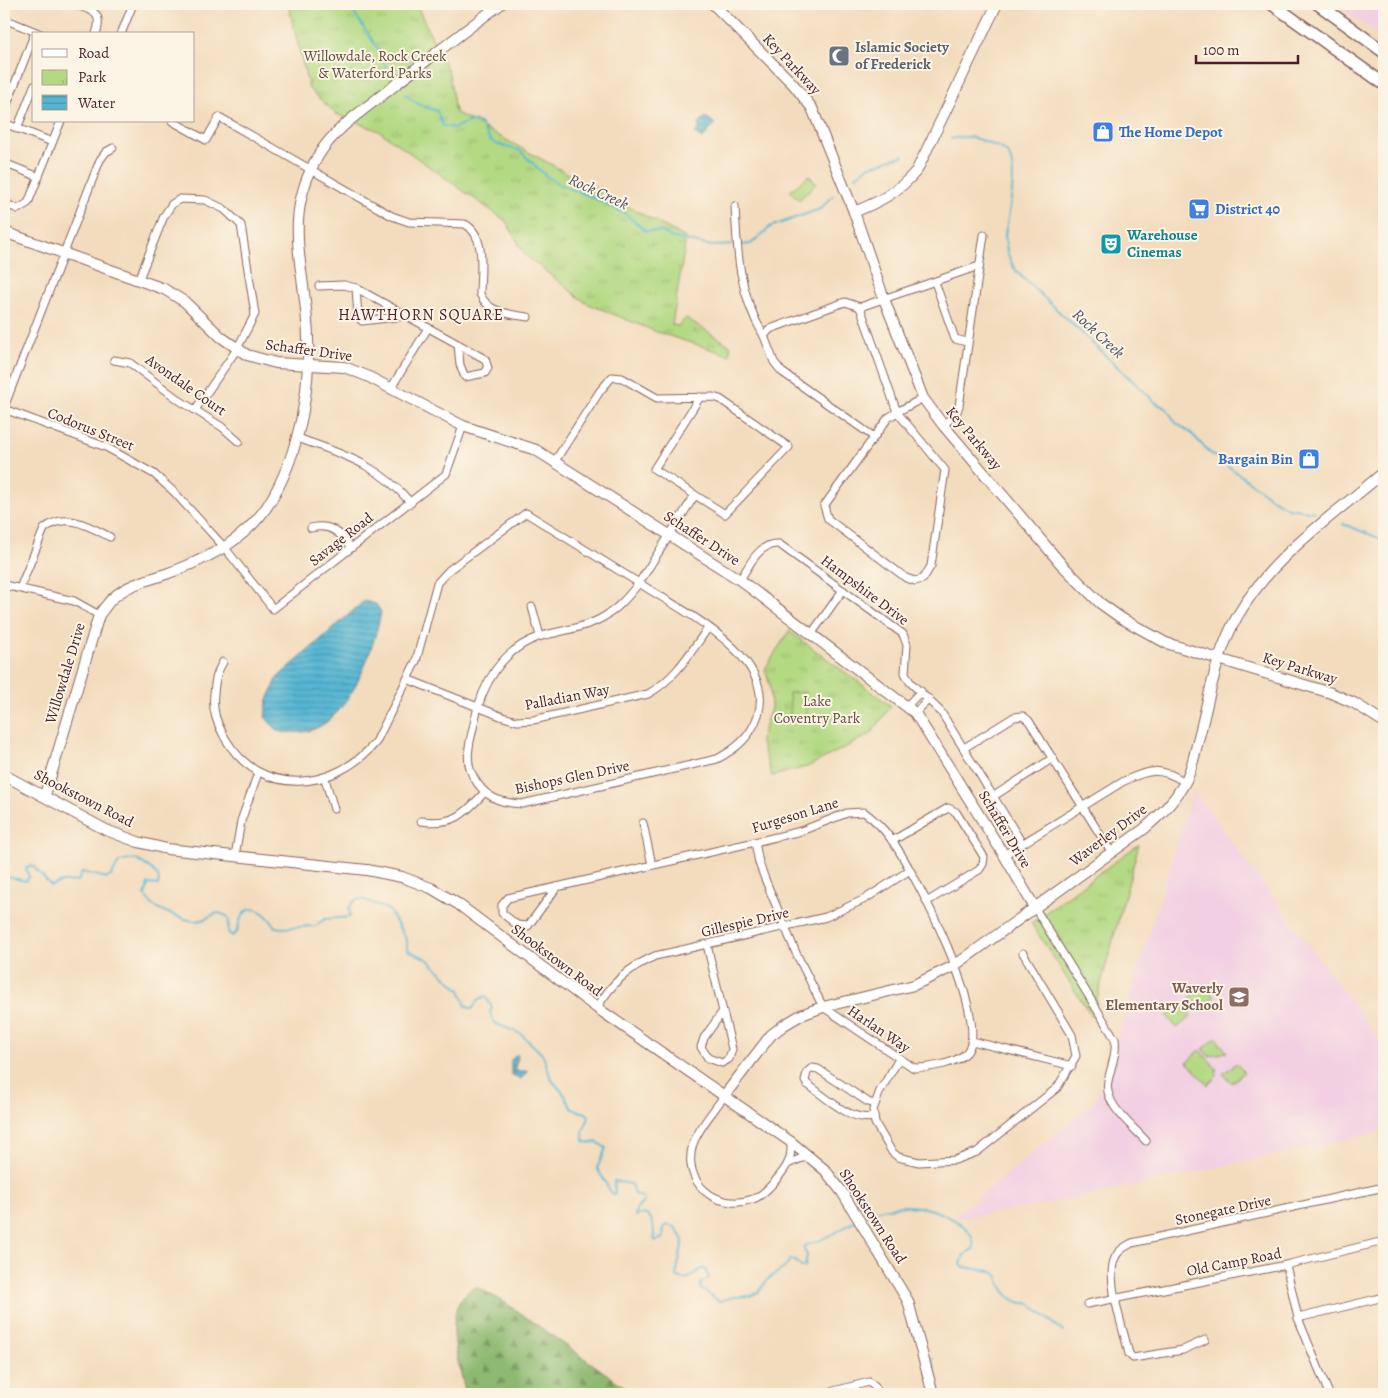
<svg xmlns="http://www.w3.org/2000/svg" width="1388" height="1398" font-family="Alegreya,serif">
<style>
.built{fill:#f2cfe2}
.forest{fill:url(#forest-firs);stroke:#6c6c4e}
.park{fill:url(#park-tufts);stroke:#7e7c57}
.garden{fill:#b3d983;stroke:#7e7c57}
.water{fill:url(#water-rules);stroke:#506a7f}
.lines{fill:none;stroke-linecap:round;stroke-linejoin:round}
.stream{stroke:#55b6d3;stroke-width:2}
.street-casing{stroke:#85615e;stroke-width:9}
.secondary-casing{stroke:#85615e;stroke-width:12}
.primary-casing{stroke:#85615e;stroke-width:14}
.street{stroke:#fff;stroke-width:7}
.secondary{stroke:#fff;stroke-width:10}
.primary{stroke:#fff;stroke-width:11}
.labels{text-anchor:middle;stroke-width:4;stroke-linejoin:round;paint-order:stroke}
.worship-label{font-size:15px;font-weight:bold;fill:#5b616d;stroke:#fcf5e5;text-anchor:start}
.park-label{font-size:15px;fill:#644e41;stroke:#fcf5e5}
.street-label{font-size:15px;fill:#4a1f2b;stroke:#fcf5e5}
.shop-label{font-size:15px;font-weight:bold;fill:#366cbe;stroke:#fcf5e5;text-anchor:start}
.culture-label{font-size:15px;font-weight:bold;fill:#0d838f;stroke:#fcf5e5;text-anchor:start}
.education-label{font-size:15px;font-weight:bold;fill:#785e54;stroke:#fcf5e5;text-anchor:end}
.water-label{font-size:16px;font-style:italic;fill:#4e5466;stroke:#fcf5e5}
.neighbourhood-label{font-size:16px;letter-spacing:1px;fill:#4a1f2b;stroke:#fcf5e5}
</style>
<defs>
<pattern id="forest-firs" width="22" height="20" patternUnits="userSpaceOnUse" patternTransform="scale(1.25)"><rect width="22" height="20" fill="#8eb971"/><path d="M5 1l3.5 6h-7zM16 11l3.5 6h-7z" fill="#76965d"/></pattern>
<pattern id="park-tufts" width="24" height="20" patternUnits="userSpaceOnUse" patternTransform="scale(1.25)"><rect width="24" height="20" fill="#b3d983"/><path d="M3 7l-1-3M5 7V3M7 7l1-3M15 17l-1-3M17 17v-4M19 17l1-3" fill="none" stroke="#9bba71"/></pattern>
<pattern id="water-rules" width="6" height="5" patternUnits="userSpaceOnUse" patternTransform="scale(1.25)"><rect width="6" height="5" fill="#55b6d3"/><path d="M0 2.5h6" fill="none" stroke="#4893ab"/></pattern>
</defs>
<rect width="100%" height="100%" fill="#fcf5e5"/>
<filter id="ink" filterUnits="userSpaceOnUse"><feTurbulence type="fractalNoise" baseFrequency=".02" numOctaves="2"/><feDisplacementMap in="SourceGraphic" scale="10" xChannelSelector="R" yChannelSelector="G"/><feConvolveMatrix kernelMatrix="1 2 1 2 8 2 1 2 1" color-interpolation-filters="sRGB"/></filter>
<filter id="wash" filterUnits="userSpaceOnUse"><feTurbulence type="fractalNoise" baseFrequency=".0096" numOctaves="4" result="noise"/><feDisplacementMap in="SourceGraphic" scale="20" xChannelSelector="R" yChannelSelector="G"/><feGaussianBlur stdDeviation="1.12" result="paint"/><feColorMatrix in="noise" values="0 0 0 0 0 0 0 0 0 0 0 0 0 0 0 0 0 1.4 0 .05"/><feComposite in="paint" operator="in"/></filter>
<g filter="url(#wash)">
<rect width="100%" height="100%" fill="#f3dcbd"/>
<!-- built -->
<g class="built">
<path d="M1334,4H1384V34L1379,35Z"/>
<path d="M1193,790L1384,1046V1128L1376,1133L1054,1203L952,1219L1091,1105L1104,1083Z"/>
</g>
<!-- forest -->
<path class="forest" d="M476,1287L503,1301L635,1394H466C459,1365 438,1303 476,1287Z"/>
<!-- park -->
<g class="park">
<path d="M288,4H416L449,73L455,112L686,238L672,325L678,326L686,318L731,346L729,355L657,332L586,303L525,255L506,221L379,131L336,114L309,89Z"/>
<path d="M789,631L891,706L871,734L807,767L772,776L760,740L771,708L770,686L765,669Z"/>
<path d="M1139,844L1092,1017L1031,923Z"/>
<path d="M1216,1038L1227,1052L1209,1056L1203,1049Z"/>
<path d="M1200,1050L1216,1068L1217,1076L1208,1085L1187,1062Z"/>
<path d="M1236,1063L1244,1072L1232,1083L1223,1074Z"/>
</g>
<!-- garden -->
<g class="garden">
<path d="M809,175L816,184L799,200L790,191Z"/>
<path d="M805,692L807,720L791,721L789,693Z"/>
<path d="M1204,985L1214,997L1201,1009L1190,997Z"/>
<path d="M1180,1004L1191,1016L1177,1028L1167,1016Z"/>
</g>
<!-- water -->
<g class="water">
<path d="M704,118H708L715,124L702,139L695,133L699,129V124Z"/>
<path d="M364,601L376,604L381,612C373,652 345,737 294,732C290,732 283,733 279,731C274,728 269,721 265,717L267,702L278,677Z"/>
<path d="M517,1054L518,1057L514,1071H528L521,1079L511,1074V1060Z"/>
</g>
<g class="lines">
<!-- stream -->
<g class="stream">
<path d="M348,4L380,52L388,74"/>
<path d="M404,94L420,105L437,111L443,126L454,128L468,122L476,121L481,124L490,140L498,145L519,150L546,176L562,186L588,195L624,213L646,231L663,232L670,237L712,246L734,245"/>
<path d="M951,139C965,135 974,137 988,143C995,146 1004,148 1008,154C1019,170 1008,216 1005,235C1006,250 1008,261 1018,273L1156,403L1167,409L1176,423L1191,433L1209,452L1274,500L1288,508L1315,512"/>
<path d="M856,176L868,167L904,155"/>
<path d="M739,245L751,244L770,227L820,209L833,196"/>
<path d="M1343,524L1384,540"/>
<path d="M4,876L26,881L29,877L26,868L32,865L51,886L62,882L78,881L82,872L107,878L112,875L119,862L135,859C144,864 163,873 158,885L148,884L145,896C148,899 150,903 153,905C158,910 190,922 197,921C212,920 214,906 229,918L228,932L232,936L236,933C239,928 239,923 241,918C251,898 269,916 275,927L283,928L315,926L325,919L350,917L349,908L355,900L363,899L389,910L407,941V950L427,959L460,990L466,1006L472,1009L478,1000L486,996L492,1008L490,1012L494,1023L521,1034L543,1055L551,1079L564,1094L572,1109L586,1113L589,1116L583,1132L584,1141L590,1143L597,1142L606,1148L597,1168L612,1194L615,1193L614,1181L631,1184L634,1194L644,1198V1201L636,1210L635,1216L644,1214C657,1220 652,1229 655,1241L663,1238L664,1227L668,1225L675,1227L683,1240L676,1276C687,1283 693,1275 701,1269H705L709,1278L701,1283V1289L719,1301L734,1297L751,1296L759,1292L767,1280L784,1268L791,1259L797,1262L801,1267H805L807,1255L804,1250V1246C822,1241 839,1231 855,1221"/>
<path d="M861,1217C894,1201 925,1202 956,1221C966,1227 974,1234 974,1248L964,1255L961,1264L964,1267L991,1271L997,1275C1002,1291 1012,1305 1030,1303L1063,1332"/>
<path d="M932,1358L940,1394"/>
</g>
</g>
</g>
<g filter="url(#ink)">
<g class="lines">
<!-- street casing -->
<g class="street-casing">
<g id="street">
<path d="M73,4C91,10 104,11 96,34"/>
<path d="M4,19L41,34"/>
<path d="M121,34L133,4"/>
<path d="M4,112L34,35"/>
<path d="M172,121L206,140L219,117L392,216L409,222L465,224C487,236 480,272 480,294C488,313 509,314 528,317"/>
<path d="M4,123L52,142"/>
<path d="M17,129L34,86"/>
<path d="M4,163L39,177"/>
<path d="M4,203L18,209L28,203L61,121"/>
<path d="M735,206C737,253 739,294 764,336"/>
<path d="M139,279L164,216L172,204L180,199L205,200L224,209L241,225L255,314L237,349L195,410"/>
<path d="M935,282L955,339L967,342"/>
<path d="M319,286L344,285L356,288L485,359L488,368L485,373L465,377L460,365L458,344"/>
<path d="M356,288L358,317L362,321L405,316"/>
<path d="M860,307L897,412L888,418L824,506L828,519L906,578L915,581L923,579L931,566L945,470L897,412L923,398"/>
<path d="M114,360L130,363L179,400L222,427L239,442"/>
<path d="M391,388L428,328"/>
<path d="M4,407L100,160L106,152L113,148"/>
<path d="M4,409L106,447L154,474L174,492L225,548L273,609L446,474L463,426"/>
<path d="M943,425L956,414L959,406L984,235"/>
<path d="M874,437L782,372L774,362L764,336L770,329L845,302L860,307L979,266"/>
<path d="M298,438C344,455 378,464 411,503"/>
<path d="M555,461L600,391L612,377L622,378L657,398L713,397L720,399L789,447L725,514L654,469L700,397"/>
<path d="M311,528C330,523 341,533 351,548"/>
<path d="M740,580C749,566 759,542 779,544L903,634L907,645L905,673L910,682L941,712L1022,843"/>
<path d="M4,585L74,601L99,615"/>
<path d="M20,588L44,529C64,511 89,526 110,537"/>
<path d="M532,607L540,636"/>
<path d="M812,633L843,590"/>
<path d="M223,662C216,673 215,682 214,694C212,712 217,723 225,738C260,799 335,791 376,742L416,661L437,583L449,570L526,513L639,583C627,598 617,610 600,619C582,629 562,630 542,636C502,648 481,685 474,724C470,741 464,760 473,776C484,797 499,803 522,804L717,759C736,749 751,737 758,715C777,655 680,610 639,583L695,495"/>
<path d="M407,679L503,717L517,721L533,720L648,694C675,679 690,653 708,628"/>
<path d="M906,707L921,691"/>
<path d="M915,713L929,699"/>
<path d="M964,748L1014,717L1023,716L1029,721L1111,852"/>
<path d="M325,779L334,809"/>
<path d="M994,796L1053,758"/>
<path d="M421,821C453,825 463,816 484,793"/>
<path d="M643,823L652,865"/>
<path d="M892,841L948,808L956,812L984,857L983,864L979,870L928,901"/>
<path d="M1004,855L1124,781C1150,769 1160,767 1185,782"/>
<path d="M235,856L241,821L258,773"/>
<path d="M557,887L528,926L517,925L502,913V905L508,898L755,842L801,831L847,813L864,812C875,820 883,828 891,839C913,869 992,1020 967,1052C957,1064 929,1068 914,1068L823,1007L796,953L765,879L759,863L755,842"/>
<path d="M1035,908L1115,1039C1117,1053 1111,1067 1108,1081C1103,1104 1132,1125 1146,1141"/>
<path d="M707,945L732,1049L729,1059L722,1063L708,1058L701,1047L704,1038L723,1011"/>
<path d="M597,1008C611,983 629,967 655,956L826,917L865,899L910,870"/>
<path d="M972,1041L1072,1066"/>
<path d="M899,1059L880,1091L873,1110L875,1123L892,1152L898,1157L919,1162L955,1160L977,1152L1057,1088L1076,1056L1072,1035L1023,953"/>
<path d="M724,1096C714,1111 699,1127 693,1144C681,1183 717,1212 753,1199C762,1196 770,1187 776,1180C787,1167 792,1160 791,1142"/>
<path d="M874,1117C850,1122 826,1097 807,1084L805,1081L807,1072L812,1068L818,1069L868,1102L875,1104"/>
<path d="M790,1163L802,1158H811"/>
<path d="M1286,1265L1298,1318L1329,1394"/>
<path d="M1087,1304L1286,1265L1384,1241"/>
<path d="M1298,1318L1384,1297"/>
<path d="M1205,1340L1183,1350L1133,1358L1129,1354C1124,1331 1105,1278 1115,1258C1118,1250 1125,1247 1132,1243L1384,1187"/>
<path d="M822,1394L869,1382L875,1387L877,1394"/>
</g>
</g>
<!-- secondary casing -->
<g class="secondary-casing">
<g id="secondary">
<path d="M713,4L793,84L812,108L854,212L884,299L923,398L943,425L1062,565L1100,603L1121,618L1166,643L1331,693L1354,703L1384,722"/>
<path d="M854,212C879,202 899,192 917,170L997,4"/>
<path d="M4,232L164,289L185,302L221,337L247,355L276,363L344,367L367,376L463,426L536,450L740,580L915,713L1004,855L1035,908"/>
<path d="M4,775L106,830L138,842L167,849L367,870L402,877L431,888L458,904L597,1008L791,1142L825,1170L842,1192L908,1301L933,1394"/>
<path d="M45,795L99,615C104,609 108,602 114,597C129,584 148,580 166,574C210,558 251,538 274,495C304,441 313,371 306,310C300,253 286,211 318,156C336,126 368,107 395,85C430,58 465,30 501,4"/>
<path d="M724,1096L771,1035L784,1025L801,1015L823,1007L914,985L954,966L1144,829C1160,815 1173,803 1184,784C1193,769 1195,750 1200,733C1210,693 1217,651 1238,615C1273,555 1333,516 1384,472"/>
</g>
</g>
<!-- primary casing -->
<g class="primary-casing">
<g id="primary">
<path d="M1272,4L1384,84"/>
<path d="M1318,4L1384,52"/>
</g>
</g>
<!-- street -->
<use href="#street" class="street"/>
<!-- secondary -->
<use href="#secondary" class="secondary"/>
<!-- primary -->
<use href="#primary" class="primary"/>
</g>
</g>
<!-- icons -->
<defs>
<g id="mosque-square" transform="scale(1.125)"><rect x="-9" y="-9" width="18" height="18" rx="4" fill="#6b7280" stroke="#fcf5e5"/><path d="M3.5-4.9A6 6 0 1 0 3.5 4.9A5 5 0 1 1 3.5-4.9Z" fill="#fff"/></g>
<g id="shop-square" transform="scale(1.125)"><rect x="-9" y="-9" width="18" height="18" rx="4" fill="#3f7fe0" stroke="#fcf5e5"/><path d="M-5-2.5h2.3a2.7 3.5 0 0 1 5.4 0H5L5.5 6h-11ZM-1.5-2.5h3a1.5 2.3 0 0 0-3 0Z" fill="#fff"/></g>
<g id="supermarket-square" transform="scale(1.125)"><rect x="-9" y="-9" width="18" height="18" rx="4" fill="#3f7fe0" stroke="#fcf5e5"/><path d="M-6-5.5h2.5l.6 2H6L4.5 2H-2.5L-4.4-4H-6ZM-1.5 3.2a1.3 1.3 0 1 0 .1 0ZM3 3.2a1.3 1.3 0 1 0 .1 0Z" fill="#fff"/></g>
<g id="theatre-square" transform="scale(1.125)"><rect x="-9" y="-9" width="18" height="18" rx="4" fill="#0f9aa8" stroke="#fcf5e5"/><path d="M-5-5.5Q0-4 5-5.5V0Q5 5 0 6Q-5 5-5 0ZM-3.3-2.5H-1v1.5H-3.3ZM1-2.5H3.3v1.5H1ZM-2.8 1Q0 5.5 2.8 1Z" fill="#fff"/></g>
<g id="school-square" transform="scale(1.125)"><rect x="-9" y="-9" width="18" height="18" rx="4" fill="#8d6e63" stroke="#fcf5e5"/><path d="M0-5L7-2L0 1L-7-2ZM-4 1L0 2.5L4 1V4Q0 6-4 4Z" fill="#fff"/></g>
</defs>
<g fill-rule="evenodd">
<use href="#mosque-square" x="839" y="56"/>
<use href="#shop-square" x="1103" y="132"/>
<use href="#supermarket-square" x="1199" y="209"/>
<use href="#theatre-square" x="1111" y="244"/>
<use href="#shop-square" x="1309" y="459"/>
<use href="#school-square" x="1239" y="997"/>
</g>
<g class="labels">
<!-- worship labels -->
<g class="worship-label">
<text x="855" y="52">Islamic Society<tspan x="855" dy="17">of Frederick</tspan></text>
</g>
<!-- park labels -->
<g class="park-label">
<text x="375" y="61">Willowdale, Rock Creek<tspan x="375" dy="17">&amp; Waterford Parks</tspan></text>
<text x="817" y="706">Lake<tspan x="817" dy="17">Coventry Park</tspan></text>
</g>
<!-- street labels -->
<g class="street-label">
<text transform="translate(792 64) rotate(47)" y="5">Key Parkway</text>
<text transform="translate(309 350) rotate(8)" y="5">Schaffer Drive</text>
<text transform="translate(186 385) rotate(35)" y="5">Avondale Court</text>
<text transform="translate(91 429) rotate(22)" y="5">Codorus Street</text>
<text transform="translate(974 438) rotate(50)" y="5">Key Parkway</text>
<text transform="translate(702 538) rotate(33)" y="5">Schaffer Drive</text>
<text transform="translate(341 539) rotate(-38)" y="5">Savage Road</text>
<text transform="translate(865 590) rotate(37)" y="5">Hampshire Drive</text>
<text transform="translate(1300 668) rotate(17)" y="5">Key Parkway</text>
<text transform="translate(65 673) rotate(-73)" y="5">Willowdale Drive</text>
<text transform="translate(567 697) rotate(-11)" y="5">Palladian Way</text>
<text transform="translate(572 777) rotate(-12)" y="5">Bishops Glen Drive</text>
<text transform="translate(84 798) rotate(27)" y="5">Shookstown Road</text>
<text transform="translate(795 815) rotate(-17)" y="5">Furgeson Lane</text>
<text transform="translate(1005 829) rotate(59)" y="5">Schaffer Drive</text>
<text transform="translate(1108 835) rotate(-37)" y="5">Waverley Drive</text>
<text transform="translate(745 922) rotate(-13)" y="5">Gillespie Drive</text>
<text transform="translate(557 960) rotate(37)" y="5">Shookstown Road</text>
<text transform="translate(879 1029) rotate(34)" y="5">Harlan Way</text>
<text transform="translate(1223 1210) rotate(-12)" y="5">Stonegate Drive</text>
<text transform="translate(873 1216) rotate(57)" y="5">Shookstown Road</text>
<text transform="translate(1234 1262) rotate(-11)" y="5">Old Camp Road</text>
</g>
<!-- shop labels -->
<g class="shop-label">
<text x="1119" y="137">The Home Depot</text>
<text x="1215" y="214">District 40</text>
<text x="1293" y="464" text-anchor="end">Bargain Bin</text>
</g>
<!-- culture labels -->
<g class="culture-label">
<text x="1127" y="240">Warehouse<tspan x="1127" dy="17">Cinemas</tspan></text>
</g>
<!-- education labels -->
<g class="education-label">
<text x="1223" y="993">Waverly<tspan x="1223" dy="17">Elementary School</tspan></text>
</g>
<!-- water labels -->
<g class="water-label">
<text transform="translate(599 191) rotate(25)" y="6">Rock Creek</text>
<text transform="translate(1099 333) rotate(43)" y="6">Rock Creek</text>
</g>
<!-- neighbourhood labels -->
<g class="neighbourhood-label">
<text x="421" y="320">HAWTHORN SQUARE</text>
</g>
</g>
<!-- margin -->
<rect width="1388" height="1398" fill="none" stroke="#fcf5e5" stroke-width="20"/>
<!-- legend -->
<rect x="32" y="32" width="162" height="90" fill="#fcf5e5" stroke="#b59f9b"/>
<rect x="42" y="49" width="25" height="8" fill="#ffffff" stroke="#b59f9b"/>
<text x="78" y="58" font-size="15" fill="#4a1f2b">Road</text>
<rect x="42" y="70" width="25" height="15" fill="url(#park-tufts)" stroke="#b59f9b"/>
<text x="78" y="82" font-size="15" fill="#4a1f2b">Park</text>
<rect x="42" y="95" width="25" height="15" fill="url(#water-rules)" stroke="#b59f9b"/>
<text x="78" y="108" font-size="15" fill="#4a1f2b">Water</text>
<!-- scale -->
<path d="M1196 55v8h102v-8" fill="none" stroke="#4a1f2b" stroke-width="2.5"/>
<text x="1203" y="55" font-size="15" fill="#4a1f2b" stroke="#fcf5e5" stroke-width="4" paint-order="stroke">100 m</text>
</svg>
